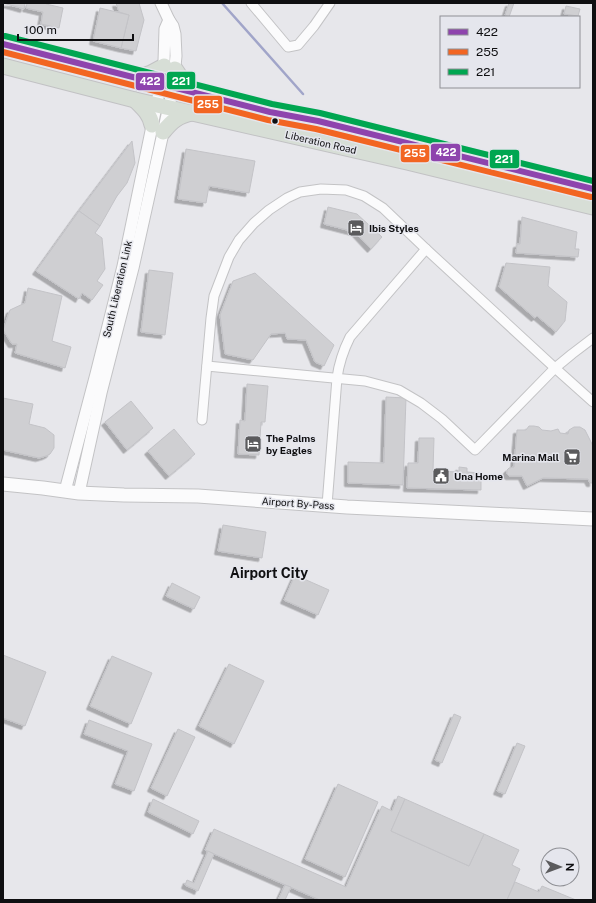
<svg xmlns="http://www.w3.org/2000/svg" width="596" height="903" font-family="'Public Sans',sans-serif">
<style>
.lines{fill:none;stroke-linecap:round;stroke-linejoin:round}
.stream{stroke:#a1a5c9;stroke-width:2.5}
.building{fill:#cfcfd2;stroke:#c3c3c7;filter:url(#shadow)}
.minor-casing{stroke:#c3c3c5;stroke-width:11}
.tertiary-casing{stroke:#c3c3c5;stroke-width:13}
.secondary-casing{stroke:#c3c3c5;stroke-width:15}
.trunk-casing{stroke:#c2c2c4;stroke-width:17}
.minor{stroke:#fbfbfc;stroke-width:9}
.tertiary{stroke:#fbfbfc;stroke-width:11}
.secondary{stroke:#fbfbfc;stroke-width:13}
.trunk{stroke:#d7ded6;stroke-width:15}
.bus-1-casing{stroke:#e5e6ed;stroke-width:9}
.bus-2-casing{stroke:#e5e6ed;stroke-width:9}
.bus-3-casing{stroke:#e5e6ed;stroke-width:9}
.bus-1{stroke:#8e44ad;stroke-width:6}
.bus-2{stroke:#f26522;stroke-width:6}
.bus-3{stroke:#00a651;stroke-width:6}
.bus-dot{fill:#0f0f11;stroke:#e5e6ed;stroke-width:1.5}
.labels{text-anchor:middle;stroke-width:3;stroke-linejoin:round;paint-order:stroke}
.street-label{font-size:10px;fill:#0f0f11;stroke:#e5e6ed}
.poi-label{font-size:10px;font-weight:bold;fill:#0f0f11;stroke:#e5e6ed;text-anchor:start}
.district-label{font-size:14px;font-weight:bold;fill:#0f0f11;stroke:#e5e6ed}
.line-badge{stroke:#e5e6ed;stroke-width:1.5}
.badge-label{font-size:11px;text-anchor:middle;font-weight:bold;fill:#fff}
</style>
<defs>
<filter id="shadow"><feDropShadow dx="-3.5" dy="3.5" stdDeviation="0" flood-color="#0004"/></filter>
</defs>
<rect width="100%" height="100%" fill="#e7e7eb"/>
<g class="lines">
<!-- stream -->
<path class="stream" d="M222,3L303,94"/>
</g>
<!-- building -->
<g class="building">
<path d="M3,3H23L25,4L24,9Z"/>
<path d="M27,3H46V4L63,8L59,28L41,24L43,12L26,8Z"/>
<path d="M116,3H139L144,20L136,51L121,48L129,15L119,12Z"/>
<path d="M509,3H514L509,17L505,15Z"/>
<path d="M566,6L580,9L578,16L564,14Z"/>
<path d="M100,8L129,15L121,48L93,41Z"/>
<path d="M132,141L135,163L127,183L117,196L100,226L79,211Z"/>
<path d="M186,149L255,161L249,193L209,186L206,203L178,199Z"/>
<path d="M328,207L357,214L382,237L371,249L355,232L324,224Z"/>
<path d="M79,211L100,226L95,233L102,238L105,269L97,281L103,285L92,300L82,293L79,299L36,271Z"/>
<path d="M522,217L577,232L575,249H579L578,257L516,253L517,244H520Z"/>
<path d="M506,263L550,267L548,286L567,302L565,321L556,332L537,316L535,318L499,287Z"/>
<path d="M149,270L173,273L165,335L141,332Z"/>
<path d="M255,273L334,345L324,366L315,362L306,340L287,339L285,333L271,334L253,360L225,354L220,315L233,281Z"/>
<path d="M28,288L62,296L52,341L71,347L65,368L15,353L17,344H12L3,330L10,310L25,303Z"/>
<path d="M247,384L268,386L265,422H261L259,455L238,454L240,420L245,421Z"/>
<path d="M386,397L406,398L403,485L348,483V462L384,463Z"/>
<path d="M3,398L33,404L29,424L45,428L54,435V448L50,454L46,456L39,458L3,450Z"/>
<path d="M131,401L153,428L127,450L105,422Z"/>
<path d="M529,426H534L539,427L542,430L551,431L558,429L560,433L568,434L569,430L574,427H580L585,430L593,446V483H590L588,479L543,478L527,486L522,476H509L507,474V470L509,468L514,467L517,430H526Z"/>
<path d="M174,429L195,454L169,476L148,451Z"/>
<path d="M419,438H434L433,471L459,472V467L467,468V472L481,473V490L407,488L408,463H418Z"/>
<path d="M223,525L266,532L262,558L218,551Z"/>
<path d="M295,575L329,590L318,615L284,600Z"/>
<path d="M172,583L200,597L194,609L166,596Z"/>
<path d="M3,655L46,672L25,726L3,718Z"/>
<path d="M112,656L152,673L131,724L90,706Z"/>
<path d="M229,664L264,681L234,744L199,726Z"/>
<path d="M454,714L461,717L442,763L435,760Z"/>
<path d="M89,720L152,744L134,791L115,784L128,751L84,734Z"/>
<path d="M178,729L195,737L167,796L151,788Z"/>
<path d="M517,743L525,746L505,794L497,791Z"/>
<path d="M338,784L378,802L345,877L305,859Z"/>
<path d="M398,796L405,799L391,831L469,866L484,834L519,850L512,865L520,869L507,900H320L205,850L214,829L346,887L382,806L392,811Z"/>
<path d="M153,799L199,821L193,834L148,812Z"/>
<path d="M405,799L484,834L469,866L391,831Z"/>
<path d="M208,851L214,854L198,891L185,885L187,880L194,883Z"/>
<path d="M515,882L539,892L542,886L576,900H507Z"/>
<path d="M285,885L291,887L285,900H278Z"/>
</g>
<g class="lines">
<!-- minor casing -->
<g class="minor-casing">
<g id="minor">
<path d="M251,3L288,47L298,45L314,26L330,3"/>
<path d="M207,366L365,381L399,390L421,403L442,419L475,450L555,368L572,354L593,338"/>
<path d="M202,420L211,318L214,296L229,257L239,240L254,223L269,210L287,198L300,192L321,189L346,190L364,196L383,208L426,249L555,368L593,402"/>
<path d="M327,505L337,378C339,363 343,351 350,337L426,249"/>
</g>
</g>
<!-- tertiary casing -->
<g class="tertiary-casing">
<g id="tertiary">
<path d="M65,491L96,374L123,266L162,78L164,61L165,29L169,20"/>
<path d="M79,493L101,393L133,268L173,88L176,56L175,34L173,26L169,20L161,3"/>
</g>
</g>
<!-- secondary casing -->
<g class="secondary-casing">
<path id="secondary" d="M3,484L43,488L79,493L124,495L198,496L347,507L593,519"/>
</g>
<!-- trunk casing -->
<g class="trunk-casing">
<g id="trunk">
<path d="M3,44L270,112L318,121L593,189"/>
<path d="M3,66L135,100L407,162L593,207"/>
<path d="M175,69L185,84L195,93"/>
<path d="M137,78L151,73L164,66"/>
<path d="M135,100C143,108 150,114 152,125"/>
<path d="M163,132C172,121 178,116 192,113"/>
</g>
</g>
<!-- minor -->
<use href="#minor" class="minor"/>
<!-- tertiary -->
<use href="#tertiary" class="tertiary"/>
<!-- secondary -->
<use href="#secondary" class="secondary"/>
<!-- trunk -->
<use href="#trunk" class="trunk"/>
<!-- bus-1 casing -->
<g class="bus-1-casing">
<path id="bus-1" d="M3,44L270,112L318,121L593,189"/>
</g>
<!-- bus-2 casing -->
<g class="bus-2-casing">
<path id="bus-2" d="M3,52L268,120L316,129L591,197"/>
</g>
<!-- bus-3 casing -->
<g class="bus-3-casing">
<path id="bus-3" d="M5,36L272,104L320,113L593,181"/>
</g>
<!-- bus-1 -->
<use href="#bus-1" class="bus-1"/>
<!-- bus-2 -->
<use href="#bus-2" class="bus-2"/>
<!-- bus-3 -->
<use href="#bus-3" class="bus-3"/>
</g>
<!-- icons -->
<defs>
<g id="hotel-square" transform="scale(0.9)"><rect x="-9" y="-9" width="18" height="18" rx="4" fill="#5b5b5d" stroke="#e5e6ed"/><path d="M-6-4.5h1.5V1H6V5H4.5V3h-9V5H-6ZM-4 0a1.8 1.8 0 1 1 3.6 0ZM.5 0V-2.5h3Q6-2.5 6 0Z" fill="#fff"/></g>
<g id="supermarket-square" transform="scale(0.9)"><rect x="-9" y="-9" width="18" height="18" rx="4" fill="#5b5b5d" stroke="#e5e6ed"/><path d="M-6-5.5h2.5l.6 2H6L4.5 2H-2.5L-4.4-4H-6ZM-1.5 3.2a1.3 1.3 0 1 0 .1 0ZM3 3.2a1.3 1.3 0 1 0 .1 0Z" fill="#fff"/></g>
<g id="civic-square" transform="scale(0.9)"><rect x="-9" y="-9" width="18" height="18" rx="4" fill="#5b5b5d" stroke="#e5e6ed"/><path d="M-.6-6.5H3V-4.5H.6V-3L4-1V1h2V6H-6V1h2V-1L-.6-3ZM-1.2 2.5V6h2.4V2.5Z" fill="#fff"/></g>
</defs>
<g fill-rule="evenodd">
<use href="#hotel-square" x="356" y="228"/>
<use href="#hotel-square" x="253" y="444"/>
<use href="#supermarket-square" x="572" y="457"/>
<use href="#civic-square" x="441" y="476"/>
</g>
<!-- markers -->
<circle class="bus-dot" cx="275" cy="121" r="3.5"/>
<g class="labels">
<!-- street labels -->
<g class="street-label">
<text transform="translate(321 142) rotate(13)" y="4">Liberation Road</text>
<text transform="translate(117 289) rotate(-77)" y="4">South Liberation Link</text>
<text transform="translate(298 503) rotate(4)" y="4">Airport By-Pass</text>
</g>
<!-- poi labels -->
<g class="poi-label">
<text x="369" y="232">Ibis Styles</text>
<text x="266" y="442">The Palms<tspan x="266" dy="12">by Eagles</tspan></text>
<text x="559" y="461" text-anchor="end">Marina Mall</text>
<text x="454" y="480">Una Home</text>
</g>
<!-- district labels -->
<g class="district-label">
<text x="269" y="578">Airport City</text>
</g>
</g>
<g class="line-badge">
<rect x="166" y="71" width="30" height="19" rx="4" fill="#00a651"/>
<rect x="135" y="72" width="30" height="19" rx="4" fill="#8e44ad"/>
<rect x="193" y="95" width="30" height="19" rx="4" fill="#f26522"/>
<rect x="430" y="143" width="31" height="19" rx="4" fill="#8e44ad"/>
<rect x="400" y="144" width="30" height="19" rx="4" fill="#f26522"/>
<rect x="489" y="149" width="31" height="20" rx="4" fill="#00a651"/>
</g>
<g class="badge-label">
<text x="181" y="85">221</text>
<text x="150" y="85">422</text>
<text x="208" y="108">255</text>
<text x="446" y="156">422</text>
<text x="415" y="157">255</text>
<text x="504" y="163">221</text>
</g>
<!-- border -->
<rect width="596" height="903" fill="none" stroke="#0f0f11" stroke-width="8"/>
<!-- legend -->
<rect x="440" y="16" width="140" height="72" fill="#e5e6ed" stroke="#8f9095"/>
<rect x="448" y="29" width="20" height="6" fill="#8e44ad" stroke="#8f9095"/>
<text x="476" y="36" font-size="12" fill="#0f0f11">422</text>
<rect x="448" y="49" width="20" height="6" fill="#f26522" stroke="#8f9095"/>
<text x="476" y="56" font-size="12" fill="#0f0f11">255</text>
<rect x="448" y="69" width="20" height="6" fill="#00a651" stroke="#8f9095"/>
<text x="476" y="76" font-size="12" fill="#0f0f11">221</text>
<!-- north arrow -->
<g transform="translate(560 867) rotate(91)"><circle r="19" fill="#e5e6ed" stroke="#8f9095"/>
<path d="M0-3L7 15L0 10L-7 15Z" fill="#5b5b5d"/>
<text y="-6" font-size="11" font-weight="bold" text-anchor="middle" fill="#0f0f11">N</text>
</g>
<!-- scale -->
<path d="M18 34v6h115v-6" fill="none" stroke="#0f0f11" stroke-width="2"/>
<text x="24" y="34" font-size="12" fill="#0f0f11" stroke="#e5e6ed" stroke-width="3" paint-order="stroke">100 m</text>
</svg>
